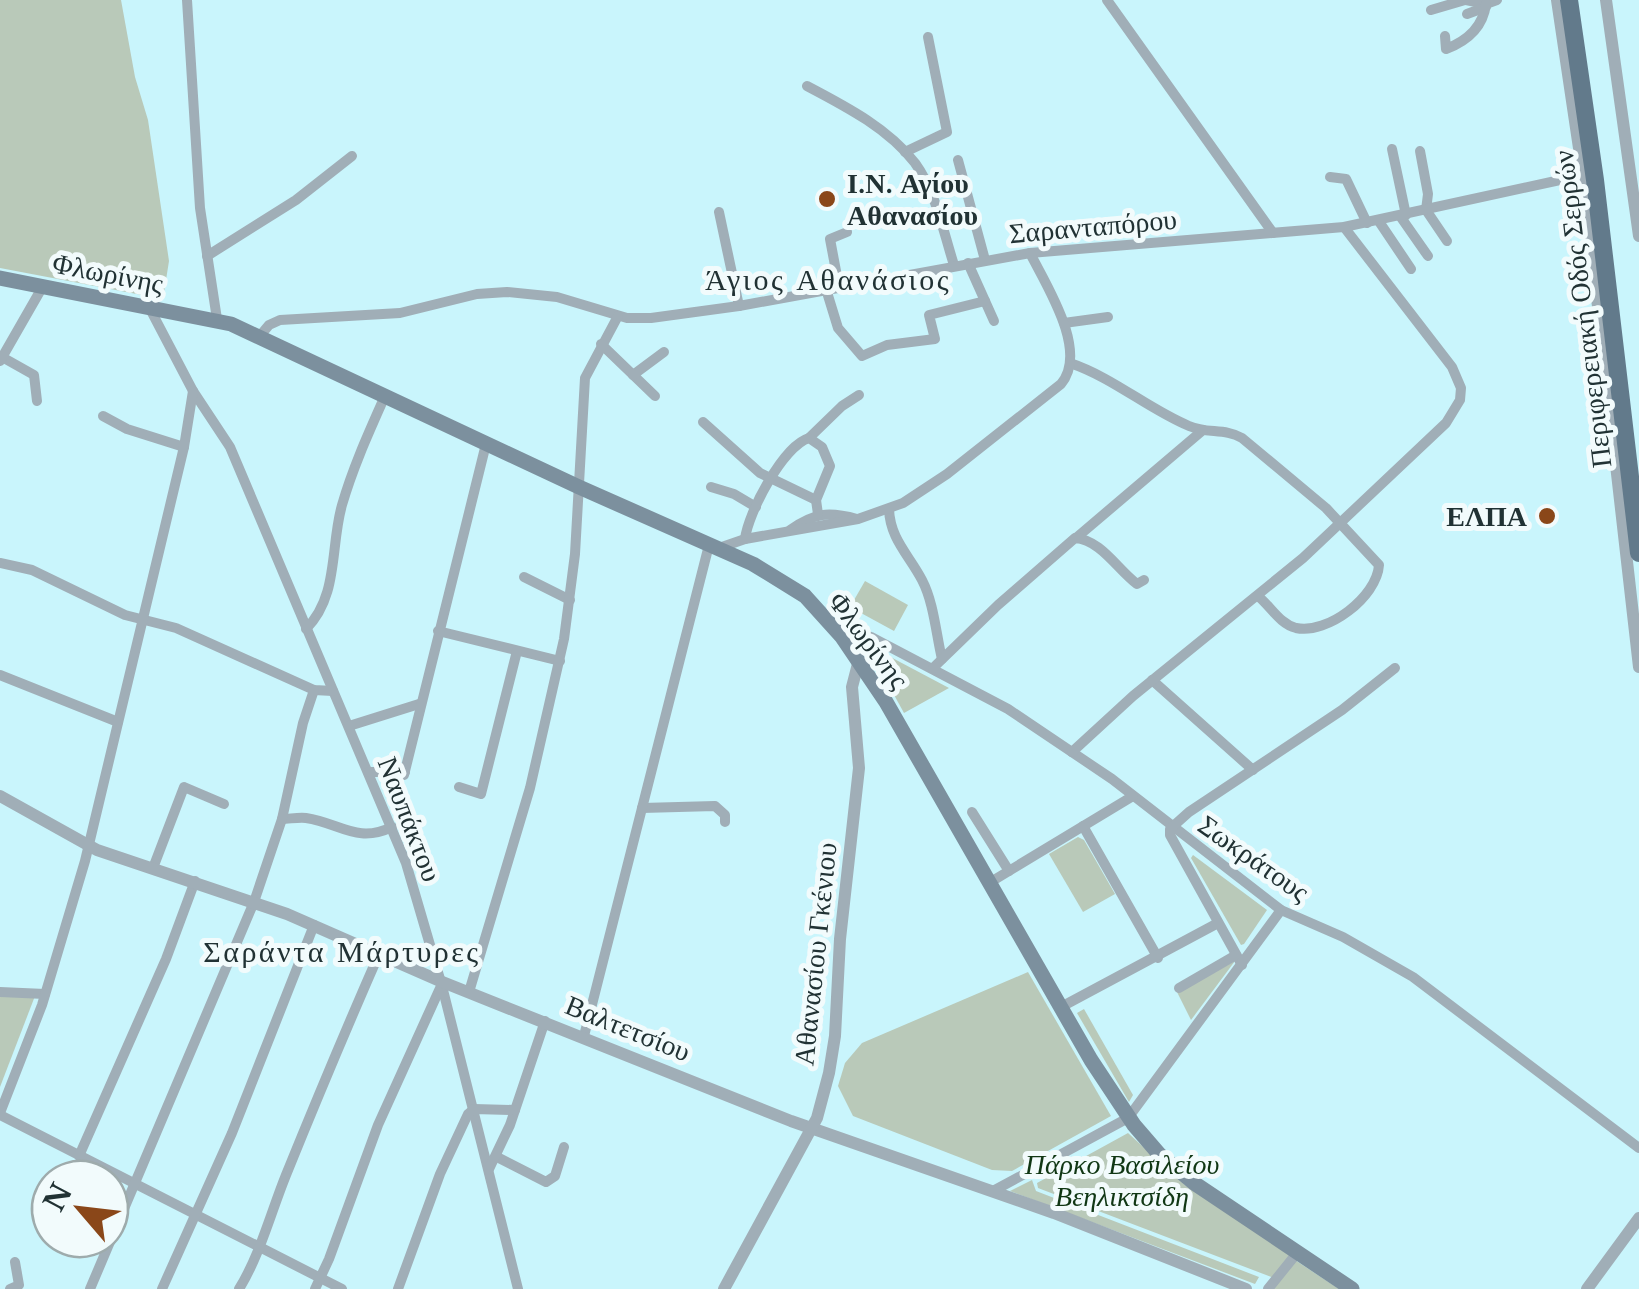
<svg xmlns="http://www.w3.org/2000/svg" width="1639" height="1289" font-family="'Libre Baskerville',serif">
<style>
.green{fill:#b9c9b9}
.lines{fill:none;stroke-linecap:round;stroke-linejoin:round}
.minor{stroke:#a0aeb7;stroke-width:10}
.tertiary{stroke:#a0aeb7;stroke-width:12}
.secondary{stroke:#7c909e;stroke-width:15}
.primary{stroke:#627a8b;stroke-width:18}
.poi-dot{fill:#8a4719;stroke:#f2fbfc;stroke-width:4}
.labels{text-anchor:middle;stroke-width:10;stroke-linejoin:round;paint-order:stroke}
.poi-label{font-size:28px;font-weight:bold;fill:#213234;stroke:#f2fbfc;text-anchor:start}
.street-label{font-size:28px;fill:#213234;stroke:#f2fbfc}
.park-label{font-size:28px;font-style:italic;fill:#103714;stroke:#f2fbfc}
.neighbourhood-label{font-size:30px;letter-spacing:2.5px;fill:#213234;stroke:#f2fbfc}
</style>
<rect width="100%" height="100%" fill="#c9f5fc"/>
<!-- green -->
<g class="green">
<path d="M0,0H121L135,77L148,120L169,261L163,299L0,268Z"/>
<path d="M865,581L908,605L894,631L850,607Z"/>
<path d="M866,644L949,688L904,713Z"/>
<path d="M1078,837L1084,840L1115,894L1083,912L1049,854Z"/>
<path d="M1193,855L1267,910L1244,944L1241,945L1191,858Z"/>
<path d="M1235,961L1191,1020L1177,992Z"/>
<path d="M1028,972L1111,1116L1012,1171L992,1170L853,1116L838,1086L845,1063L862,1043Z"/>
<path d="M35,996L0,1087V997Z"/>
<path d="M1084,1009L1133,1095L1129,1102L1077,1013Z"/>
<path d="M1128,1133L1185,1185L1291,1256L1274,1278L1038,1188L1037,1183Z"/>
<path d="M1032,1180L1036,1191L1259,1277L1255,1284L1010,1191Z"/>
<path d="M1295,1260L1339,1289H1273Z"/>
</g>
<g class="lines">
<!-- minor -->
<g class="minor">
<path d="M187,0L200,208L217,319"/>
<path d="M1107,0L1273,233"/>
<path d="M1466,0L1486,4L1497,0"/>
<path d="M1431,10L1465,0"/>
<path d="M1467,14L1486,7"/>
<path d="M1445,36L1446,49C1467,41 1483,27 1486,4"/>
<path d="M807,86C845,106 888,128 915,163C936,192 943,231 954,265"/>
<path d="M1392,149L1406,215"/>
<path d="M1420,151L1428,194L1426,210L1447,241"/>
<path d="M905,152L947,132L928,37"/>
<path d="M958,160L985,260"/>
<path d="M1330,177L1346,179L1367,223"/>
<path d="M719,212L739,306"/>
<path d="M1400,216L1428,256"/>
<path d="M1378,220L1411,269"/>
<path d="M207,256L296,200L352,156"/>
<path d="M968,263L994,321"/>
<path d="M839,287L830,239L847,232"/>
<path d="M826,289L838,328L862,356L887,345L935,339L929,315L985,301"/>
<path d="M149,307L193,391L230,447L406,863L442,986L518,1289"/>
<path d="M1064,323L1108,317"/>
<path d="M259,337L269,325L280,320L400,313L477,294L507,292L557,297L627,318H651L739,306L1030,253L1344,227L1583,175"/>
<path d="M601,344L655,396"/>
<path d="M2,357L34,375L37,401"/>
<path d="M0,361L43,286"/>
<path d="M1070,363C1114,378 1148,409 1189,426C1207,434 1225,428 1242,438L1326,508L1379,565C1377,597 1327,635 1296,628C1280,624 1271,607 1259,597"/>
<path d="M633,375L664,352"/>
<path d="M103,416L127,429L184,447"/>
<path d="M703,422L760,473L816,500"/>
<path d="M809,438L842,406L859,395"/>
<path d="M711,487L734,494L756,507"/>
<path d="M889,509C890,539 909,555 922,580C934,603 936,634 942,659"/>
<path d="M790,530C814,513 828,511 857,519"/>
<path d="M1076,538L1203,430"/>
<path d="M745,539C748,513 783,446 809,438L822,447L830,466L816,500L818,514"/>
<path d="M719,548L745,539L858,519L903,503L947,474L1061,384C1089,351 1046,285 1030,253"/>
<path d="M0,563L32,570L125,615L176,628L314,690L333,691"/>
<path d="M524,577L570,600"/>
<path d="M833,625L871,637L1008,709L1112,779L1281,910L1343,937L1413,977L1639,1148"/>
<path d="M306,629C339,596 330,547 342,505C353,467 369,432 385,396"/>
<path d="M438,631L560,661"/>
<path d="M933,668L998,605L1075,538C1101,540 1117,569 1137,584L1144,580"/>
<path d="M0,675L118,722"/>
<path d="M1152,680L1253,770"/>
<path d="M349,726L419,704"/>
<path d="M1072,752L1133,696L1303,558L1446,423L1460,400L1461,388L1452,367L1344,227"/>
<path d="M369,772H405"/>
<path d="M404,775L486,444"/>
<path d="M459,787L481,794L517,651"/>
<path d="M642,808L715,806L725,815V822"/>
<path d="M972,812L1009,871"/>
<path d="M282,819C289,819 299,817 306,818C340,823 357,844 392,827"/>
<path d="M1083,826L1158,958"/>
<path d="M153,868L184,787L224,804"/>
<path d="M989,883L1133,796"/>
<path d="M1242,965L1170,835V829L1189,812L1342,710L1395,668"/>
<path d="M1179,988L1236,955"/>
<path d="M0,992L45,994"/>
<path d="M469,992L530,788L564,639L575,554L585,378L618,316"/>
<path d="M1061,1007L1218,923"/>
<path d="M584,1036L709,545"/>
<path d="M0,1113L42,1005L85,861L184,447L193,391"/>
<path d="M0,1115L342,1289"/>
<path d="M79,1156L166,959L195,881"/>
<path d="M497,1157L546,1182L555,1176L564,1147"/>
<path d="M489,1169L510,1125L545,1021"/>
<path d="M993,1191L1128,1118L1281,910"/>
<path d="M10,1289L19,1285L15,1262"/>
<path d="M90,1289L254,902L282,819L303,723L314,690"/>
<path d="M162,1289L232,1133L314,925"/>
<path d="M239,1289C260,1255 271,1212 286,1175C316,1101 347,1027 379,954"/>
<path d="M315,1289L329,1259L378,1125L441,986"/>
<path d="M398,1289L440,1174L468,1114L474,1109L515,1110"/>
<path d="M1268,1289L1297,1253"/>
</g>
<!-- tertiary -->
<g class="tertiary">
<path d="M1557,0L1583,175L1639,667"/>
<path d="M1606,0L1639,236"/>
<path d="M0,796L97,850L287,914L440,981L791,1121L1054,1213L1246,1289"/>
<path d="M724,1289L817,1118L829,1073L835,1036L840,939L859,768L852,687L859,660"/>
<path d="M1587,1289L1639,1218"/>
</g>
<!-- secondary -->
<path class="secondary" d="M0,278L231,324L579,487L753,564L805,596L842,637L886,702L1091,1060L1134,1125L1159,1154L1194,1183L1352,1289"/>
<!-- primary -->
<path class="primary" d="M1569,0L1595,180L1639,553"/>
</g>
<!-- markers -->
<g class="poi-dot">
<circle cx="827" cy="199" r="10"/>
<circle cx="1547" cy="516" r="10"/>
</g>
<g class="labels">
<!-- poi labels -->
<g class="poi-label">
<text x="847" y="193">Ι.Ν. Αγίου<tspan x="847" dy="32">Αθανασίου</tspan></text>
<text x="1527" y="526" text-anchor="end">ΕΛΠΑ</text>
</g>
<!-- street labels -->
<g class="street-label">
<text transform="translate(1093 226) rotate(-5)" y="10">Σαρανταπόρου</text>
<text transform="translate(108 273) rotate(11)" y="10">Φλωρίνης</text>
<text transform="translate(1582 309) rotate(-97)" y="10">Περιφερειακή Οδός Σερρών</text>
<text transform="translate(869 640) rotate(53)" y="10">Φλωρίνης</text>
<text transform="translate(410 819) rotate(69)" y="10">Ναυπάκτου</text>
<text transform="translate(1254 858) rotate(35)" y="10">Σωκράτους</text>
<text transform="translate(815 954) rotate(-84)" y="10">Αθανασίου Γκένιου</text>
<text transform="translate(628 1028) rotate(22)" y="10">Βαλτετσίου</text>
</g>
<!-- park labels -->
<g class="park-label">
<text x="1122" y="1174">Πάρκο Βασιλείου<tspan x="1122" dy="32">Βεηλικτσίδη</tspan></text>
</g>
<!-- neighbourhood labels -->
<g class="neighbourhood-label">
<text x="828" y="290">Άγιος Αθανάσιος</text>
<text x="342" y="962">Σαράντα Μάρτυρες</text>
</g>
</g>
<!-- north arrow -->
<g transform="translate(80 1209) rotate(298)"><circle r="48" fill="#f2fbfc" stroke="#9eabac" stroke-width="2.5"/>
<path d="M0-8L18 38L0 25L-18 38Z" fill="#8a4719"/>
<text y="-15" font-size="28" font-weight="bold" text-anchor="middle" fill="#213234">N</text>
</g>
</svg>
